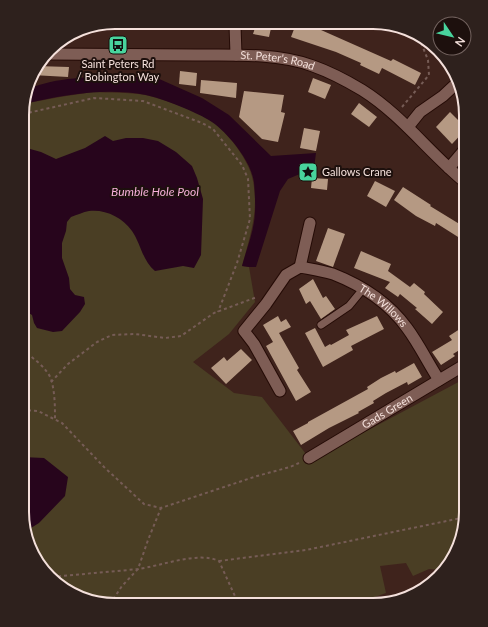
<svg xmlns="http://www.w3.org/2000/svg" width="488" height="627" font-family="Lato,sans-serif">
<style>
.green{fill:#4a3e24}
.water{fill:#27051c}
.building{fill:#b59983}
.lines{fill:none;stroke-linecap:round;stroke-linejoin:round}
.service-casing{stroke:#250b06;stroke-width:9}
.minor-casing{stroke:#250b06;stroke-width:13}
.tertiary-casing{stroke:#250b06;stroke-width:13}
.path{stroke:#765c56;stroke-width:2;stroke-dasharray:3 3;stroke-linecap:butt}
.service{stroke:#7e5d55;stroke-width:7}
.minor{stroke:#7e5d55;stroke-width:11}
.tertiary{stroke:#7e5d55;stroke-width:11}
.labels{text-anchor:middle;stroke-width:4;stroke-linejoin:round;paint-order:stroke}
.street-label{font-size:11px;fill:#f4e0db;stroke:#1d100d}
.poi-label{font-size:11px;fill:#f4e0db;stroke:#1d100d}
.water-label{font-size:12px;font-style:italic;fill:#f5afd8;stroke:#1d100d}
.rim{fill:none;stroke:#f4e0db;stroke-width:2}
</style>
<rect width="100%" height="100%" fill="#3f231c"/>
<!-- green -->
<path class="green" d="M93,92C110,93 128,92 145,95C161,98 206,114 218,125C225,132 232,140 238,149C244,158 251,169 253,181C259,212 250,236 242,266L249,267L255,302L229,334L193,362L234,393L262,397L309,458L314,459L466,378V518L450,564L443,570L429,569L413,576L406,563L380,566L386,593L353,605L103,604L63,589L32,553L22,512L23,104L60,97Z"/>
<!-- water -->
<g class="water">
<path d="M121,76L157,78L202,98L229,115L271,156L316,153L314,168L288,179L280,191L256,267H249L242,266C246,251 252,236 254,222C256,209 255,195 254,182C252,168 242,153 233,142C216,122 207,118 184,108C172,103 159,98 146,95C106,87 63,95 23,104L28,89C57,77 90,77 121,76Z"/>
<path d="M105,136L113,141L126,138H143L158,141L176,152L192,166L197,178L203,199L201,255L194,268L183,266L155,271C142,260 141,244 132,231C122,217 105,209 89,211C83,212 77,215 71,217L67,222L66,231L62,243V258L69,278L70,289L75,295L84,297L85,304L80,312L62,331L53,332L37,328L34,323L32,315L22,309L23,147L41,152L56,159L85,148Z"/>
<path d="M22,457L44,458L68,477L65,496L39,523L26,531L22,513L27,508L26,497L22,487Z"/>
</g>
<!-- building -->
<g class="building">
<path d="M272,24L269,37L253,34L256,25Z"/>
<path d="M296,24H306L312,26L391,61L393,59L421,73L415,85L382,68L379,74L360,65L361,63L336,52L291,37Z"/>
<path d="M36,66L69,67L68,77L32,75Z"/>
<path d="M180,71L197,73L196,86L179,84Z"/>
<path d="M313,78L331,85L325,99L308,92Z"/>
<path d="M201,80L237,83L236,98L200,93Z"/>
<path d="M244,91L284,95L281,112L285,113L278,142L262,139L239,117Z"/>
<path d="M359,103L377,117L369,127L351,114Z"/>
<path d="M450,112L466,128V129L452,144L436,127Z"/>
<path d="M304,128L320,131L316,151L300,148Z"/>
<path d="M312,178L328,179L327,190L311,188Z"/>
<path d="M375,181L395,191L386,207L367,196Z"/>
<path d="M403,187L431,205L430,206L466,228V242L436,223L435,226L416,216L394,200Z"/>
<path d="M328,228L345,234L333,267L316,261Z"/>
<path d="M361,251L391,264L388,271L410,287L414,283L425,292L424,294L443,312L432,324L415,309L417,308L400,294L398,297L385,288L390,282L354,268Z"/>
<path d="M313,279L323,298L326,296L335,309L321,319L310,301L306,304L299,289Z"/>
<path d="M278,316L281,322L286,319L291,327L279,333L299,368L297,370L311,392L296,401L266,346L273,342L263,325Z"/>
<path d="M377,316L384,329L351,346L353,350L323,367L305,333L315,328L325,347L330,344L331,345L349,335L346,330Z"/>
<path d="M466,325V346L453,354L455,356L441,365L432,352L452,340L449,336Z"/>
<path d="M241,349L252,360L226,384L211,368L224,357L227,361Z"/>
<path d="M414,363L422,377L408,385L407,382L386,393L373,401L374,403L358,412L359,413L329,428L301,445L293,431L308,423V422L368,389L367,387L381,378L395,371L396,373Z"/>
</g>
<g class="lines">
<!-- service casing -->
<g class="service-casing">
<path id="service" d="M321,325L349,306L363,289"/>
</g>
<!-- minor casing -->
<g class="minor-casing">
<g id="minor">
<path d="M235,25L236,55"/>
<path d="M408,127L420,112L443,96L458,82"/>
<path d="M449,168L466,148"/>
<path d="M300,267L310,223"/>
<path id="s1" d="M280,391L254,344L244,331L266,304L286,275L300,267C310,269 322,271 333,274C361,285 389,303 407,328C419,344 428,363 439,380"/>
<path id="s2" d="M309,458L466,364"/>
</g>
</g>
<!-- tertiary casing -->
<g class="tertiary-casing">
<g id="tertiary">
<path id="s3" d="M47,54C96,54 146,55 196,55C233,55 278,53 313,66C330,72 347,81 362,90C402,115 430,154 466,183"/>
</g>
</g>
<!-- path -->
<g class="path">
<path d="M402,107L429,75L428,60L418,35"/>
<path d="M23,114L94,98L143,101L202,123L213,129L242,165L248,179L250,219L237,263L218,312"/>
<path d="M22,350C32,357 47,368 51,379C55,392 55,407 55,420"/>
<path d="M51,382L68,364L97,342L112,335L135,334L165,338L181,336L214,313L257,297"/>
<path d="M22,410L38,411L62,423L104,467L144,504L161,508L257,476L290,467L299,463"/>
<path d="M219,561L306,550L466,517"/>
<path d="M52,577C81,574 109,572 138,569C161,566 198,551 219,561L239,605"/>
<path d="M110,604L122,586L138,569L148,540L161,508"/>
</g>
<!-- service -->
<use href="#service" class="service"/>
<!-- minor -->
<use href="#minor" class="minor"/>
<!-- tertiary -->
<use href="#tertiary" class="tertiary"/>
</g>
<!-- icons -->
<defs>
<g id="bus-square" transform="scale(1)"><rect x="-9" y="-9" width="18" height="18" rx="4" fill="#48d49d" stroke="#1d100d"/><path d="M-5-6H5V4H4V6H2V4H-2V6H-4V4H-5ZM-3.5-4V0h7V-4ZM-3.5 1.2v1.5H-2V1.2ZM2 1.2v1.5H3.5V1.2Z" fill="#111"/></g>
<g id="sight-square" transform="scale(1)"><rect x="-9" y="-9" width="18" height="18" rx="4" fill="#48d49d" stroke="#1d100d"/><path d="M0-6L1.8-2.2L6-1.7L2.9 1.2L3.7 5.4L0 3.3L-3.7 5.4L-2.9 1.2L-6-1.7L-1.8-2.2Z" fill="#111"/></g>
</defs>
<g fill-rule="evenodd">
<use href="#bus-square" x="118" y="45"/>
<use href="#sight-square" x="308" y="172"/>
</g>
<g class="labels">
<!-- street labels -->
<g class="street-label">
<text dy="4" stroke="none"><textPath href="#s3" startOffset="231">St. Peter's Road</textPath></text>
<text dy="4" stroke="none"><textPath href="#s1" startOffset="250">The Willows</textPath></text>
<text dy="4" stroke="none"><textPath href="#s2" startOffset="91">Gads Green</textPath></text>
</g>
<!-- poi labels -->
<g class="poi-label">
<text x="118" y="68">Saint Peters Rd<tspan x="118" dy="13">/ Bobington Way</tspan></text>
<text x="322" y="176" text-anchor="start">Gallows Crane</text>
</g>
<!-- water labels -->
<g class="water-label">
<text x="155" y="196">Bumble Hole Pool</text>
</g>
</g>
<!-- crop -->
<path d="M0 0H488V627H0ZM115 29H373A86 86 0 0 1 459 115V512A86 86 0 0 1 373 598H115A86 86 0 0 1 29 512V115A86 86 0 0 1 115 29Z" fill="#2e211d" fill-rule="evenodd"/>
<path class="rim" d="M115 29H373A86 86 0 0 1 459 115V512A86 86 0 0 1 373 598H115A86 86 0 0 1 29 512V115A86 86 0 0 1 115 29Z"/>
<!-- north arrow -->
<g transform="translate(452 36) rotate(125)"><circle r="19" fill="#1d100d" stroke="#73635f"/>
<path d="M0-3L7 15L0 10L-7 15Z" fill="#48d49d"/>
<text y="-6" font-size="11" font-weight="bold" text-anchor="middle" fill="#f4e0db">N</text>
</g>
</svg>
